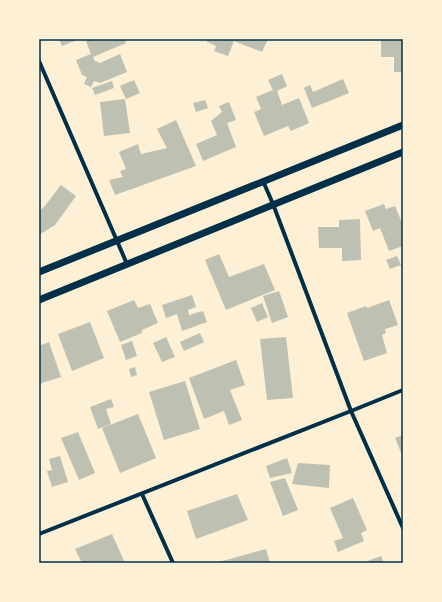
<svg xmlns="http://www.w3.org/2000/svg" width="442" height="602" font-family="Mulish,sans-serif">
<style>
.building{fill:#bec0b2}
.lines{fill:none;stroke-linecap:round;stroke-linejoin:round}
.minor{stroke:#003049;stroke-width:4}
.tertiary{stroke:#003049;stroke-width:7}
.neatline{fill:none;stroke:#003049;stroke-width:1.5}
</style>
<rect width="100%" height="100%" fill="#fdf0d5"/>
<!-- building -->
<g class="building">
<path d="M59,39H80L62,46Z"/>
<path d="M90,39H125L126,43L93,57L95,61L100,63L120,54L127,72L100,83L94,81L91,87L84,84L87,77L82,75L76,60L91,54L86,41Z"/>
<path d="M208,39H268L262,52L234,41L228,56L214,51L216,46L207,42Z"/>
<path d="M381,39H403V72H394V57H381Z"/>
<path d="M282,74L287,86L277,91L282,105L299,98L309,123L291,131L288,126L264,136L254,112L261,109L256,97L273,90L268,80Z"/>
<path d="M343,79L349,93L312,108L304,88L310,85L313,92Z"/>
<path d="M134,80L140,93L126,99L120,86Z"/>
<path d="M112,81L114,88L95,95L92,88Z"/>
<path d="M125,99L130,133L104,136L100,102Z"/>
<path d="M205,100L208,108L196,112L193,103Z"/>
<path d="M229,102L236,120L227,123L236,147L203,161L196,144L217,135L211,121L222,112L219,106Z"/>
<path d="M176,120L196,166L115,195L109,180L123,177L120,171L126,169L119,152L138,144L141,154L167,148L157,129Z"/>
<path d="M61,185L76,196L55,225L39,235V211L44,207Z"/>
<path d="M384,204L386,209L395,206L403,225V246L389,251L380,228L373,231L365,211Z"/>
<path d="M360,219L361,260L342,261V248H319L318,227H339V220Z"/>
<path d="M219,254L229,277L264,264L275,290L226,310L205,260Z"/>
<path d="M397,256L401,265L390,269L386,260Z"/>
<path d="M279,291L288,317L272,323L263,296Z"/>
<path d="M192,295L196,307L188,310L189,315L203,311L207,322L182,331L177,314L166,318L162,305Z"/>
<path d="M134,300L138,308L150,304L158,323L142,330V333L120,342L107,311Z"/>
<path d="M389,300L398,325L385,329L386,333L382,335L387,353L364,361L347,313L366,306L367,308Z"/>
<path d="M262,303L268,317L257,322L251,308Z"/>
<path d="M90,322L104,358L72,371L58,334Z"/>
<path d="M200,333L204,342L184,351L180,342Z"/>
<path d="M166,337L175,357L162,362L153,343Z"/>
<path d="M286,337L293,398L267,400L260,339Z"/>
<path d="M132,341L137,356L126,360L121,345Z"/>
<path d="M49,342L61,377L39,384V346Z"/>
<path d="M236,360L245,385L230,390L242,420L229,425L224,411L204,419L189,378Z"/>
<path d="M135,367L137,375L131,377L129,369Z"/>
<path d="M185,381L200,429L164,440L149,392Z"/>
<path d="M111,399L114,407L106,409L111,424L98,429L90,407Z"/>
<path d="M138,414L156,458L120,473L102,428Z"/>
<path d="M78,432L95,473L79,480L61,438Z"/>
<path d="M403,435V457L395,438Z"/>
<path d="M60,456L68,482L52,487L47,471L52,470L49,459Z"/>
<path d="M287,458L292,473L270,478L266,466Z"/>
<path d="M298,463L330,465L329,488L292,484Z"/>
<path d="M285,478L298,510L283,516L270,482Z"/>
<path d="M237,494L248,520L196,539L187,511Z"/>
<path d="M353,498L367,530L361,533L364,541L338,552L334,541L343,538L330,508Z"/>
<path d="M112,534L125,563H82L75,549Z"/>
<path d="M266,549L270,563H215Z"/>
<path d="M381,556L384,563H362Z"/>
</g>
<g class="lines">
<!-- minor -->
<g class="minor">
<path d="M39,61L127,264"/>
<path d="M263,181L273,204L351,411L403,528"/>
<path d="M142,494L173,563"/>
<path d="M39,534L351,411L403,390"/>
</g>
<!-- tertiary -->
<g class="tertiary">
<path d="M39,272L403,125"/>
<path d="M39,300L403,152"/>
</g>
</g>
<!-- border -->
<rect width="442" height="602" fill="none" stroke="#fdf0d5" stroke-width="80"/>
<rect x="40" y="40" width="362" height="522" class="neatline"/>
</svg>
